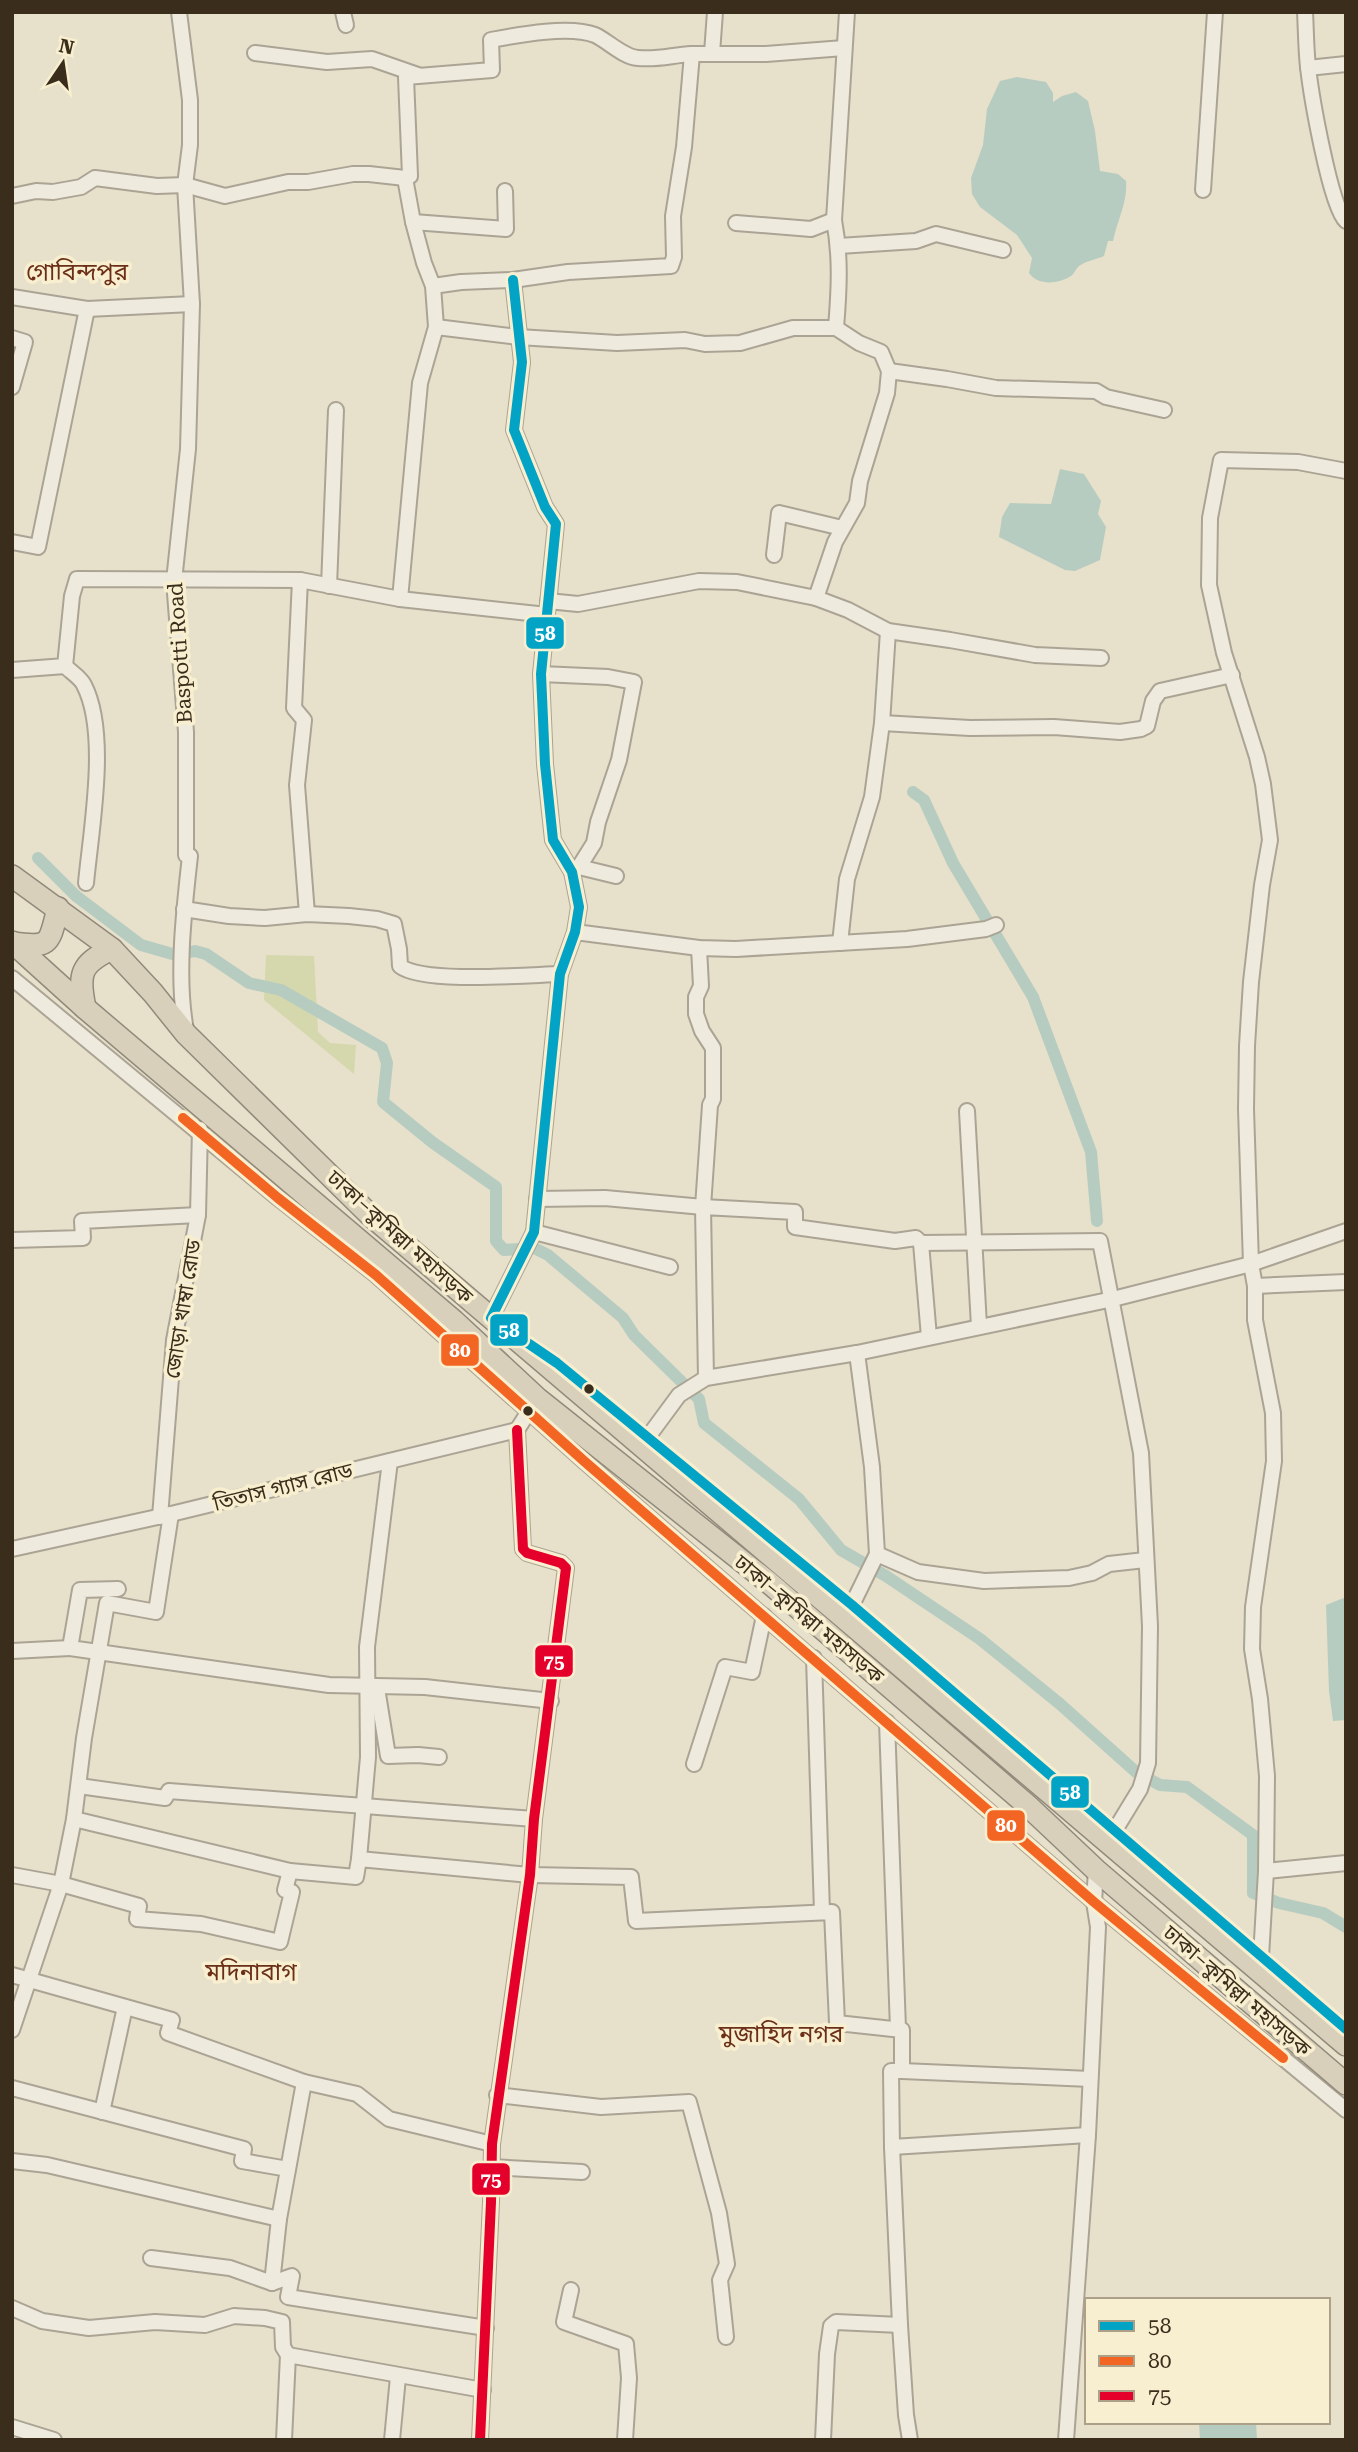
<svg xmlns="http://www.w3.org/2000/svg" width="1358" height="2452" font-family="'Roboto Serif','Noto Sans Bengali',serif">
<style>
.green{fill:#d4d8ac}
.water{fill:#b7ccc0}
.lines{fill:none;stroke-linecap:round;stroke-linejoin:round}
.canal{stroke:#b7ccc0;stroke-width:12}
.minor-casing{stroke:#aba495;stroke-width:18}
.highway-casing{stroke:#918a7b;stroke-width:24}
.minor{stroke:#eeeade;stroke-width:14}
.highway{stroke:#d9d0bc;stroke-width:21}
.bus-1-casing{stroke:#f8efd0;stroke-width:16}
.bus-2-casing{stroke:#f8efd0;stroke-width:16}
.bus-3-casing{stroke:#f8efd0;stroke-width:16}
.bus-1{stroke:#03a3c5;stroke-width:10}
.bus-2{stroke:#f26522;stroke-width:10}
.bus-3{stroke:#e4002b;stroke-width:10}
.bus-dot{fill:#3b2d1c;stroke:#f8efd0;stroke-width:2.5}
.labels{text-anchor:middle;stroke-width:7;stroke-linejoin:round;paint-order:stroke}
.street-label{font-size:21px;fill:#3b2d1c;stroke:#f8efd0}
.quarter-label{font-size:24px;fill:#6b2f18;stroke:#f8efd0}
.line-badge{stroke:#f8efd0;stroke-width:2.5}
.badge-label{font-size:19px;text-anchor:middle;font-weight:bold;fill:#fff}
</style>
<rect width="100%" height="100%" fill="#e7e0cb"/>
<!-- green -->
<path class="green" d="M266,955L314,956L318,1032L330,1043L356,1045L354,1074L264,1000Z"/>
<!-- water -->
<g class="water">
<path d="M1017,77L1046,82L1053,93V102L1062,96L1076,92L1088,101L1095,131L1100,171L1118,174L1126,181C1128,201 1117,221 1113,241H1108L1104,256C1097,259 1083,262 1078,267C1075,270 1074,274 1071,276C1058,284 1038,286 1029,273L1032,258L1017,235L980,207L972,194L971,178L983,145L987,109L1000,81Z"/>
<path d="M1060,469L1084,474L1101,501L1098,514L1106,527L1100,560L1075,571L1065,570L999,537L1002,517L1010,503L1051,504Z"/>
<path d="M1346,1597V1720L1333,1721L1329,1691L1326,1605Z"/>
<path d="M1199,2422H1256L1257,2440H1200Z"/>
</g>
<g class="lines">
<!-- canal -->
<g class="canal">
<path d="M913,792L924,800L953,863L1033,997L1091,1152L1097,1221"/>
<path d="M38,858L76,896L141,945L176,955L195,951L206,954L249,983L281,990L382,1048L387,1063L383,1102L432,1142L496,1187V1241L504,1250L534,1248L548,1255L623,1318L634,1335L699,1399L704,1423L799,1499L841,1550L886,1576L980,1639L1060,1704L1136,1772L1160,1785L1187,1787L1253,1835V1893L1279,1903L1323,1913L1346,1927"/>
</g>
<!-- minor casing -->
<g class="minor-casing">
<g id="minor">
<path d="M179,12L190,100V145L185,185L192,304L188,449L174,581L186,732V855L190,856C184,910 176,977 186,1030"/>
<path d="M343,12L346,25"/>
<path d="M1305,12C1306,30 1306,49 1308,67C1311,94 1330,206 1346,221"/>
<path d="M255,53L327,62L372,59L418,75"/>
<path d="M712,53L715,12"/>
<path d="M1308,68L1346,64"/>
<path d="M1203,190L1215,12"/>
<path d="M12,196L36,191L53,192L81,187L95,178L157,186L185,185L225,196L288,182H308L353,174H369L405,178"/>
<path d="M413,222L506,229L505,191"/>
<path d="M736,223L811,229L834,220"/>
<path d="M839,246L916,241L936,234L1003,250"/>
<path d="M433,286L461,282L513,280L568,272L671,266L674,257L673,216L684,147L692,54"/>
<path d="M12,297L87,309L192,304"/>
<path d="M436,327L518,337L617,343L685,340L705,344L740,343L793,328H836"/>
<path d="M12,338L25,342L12,387"/>
<path d="M889,371L947,379L996,388L1096,391L1106,397L1164,410"/>
<path d="M12,542L38,547L87,309"/>
<path d="M774,555L779,513L842,528"/>
<path d="M300,580L294,708L304,720L297,785L307,914"/>
<path d="M329,586L336,410"/>
<path d="M816,598L848,610L888,631L950,640L1035,655L1101,658"/>
<path d="M400,599L420,383L436,327L433,286L424,263L413,222L405,178L410,176L406,77L492,70L491,40C518,35 569,25 595,35C608,41 623,57 638,58C659,60 672,55 692,54H766L844,48"/>
<path d="M548,601L578,604L699,581L737,582L816,598L835,542L857,503L860,481L887,393L889,371L881,352L859,343L836,328C839,291 841,257 834,220L847,12"/>
<path d="M65,666C71,672 81,678 84,685C109,733 91,829 86,883"/>
<path d="M12,670L65,666L72,596L77,579L300,580L400,599L547,615"/>
<path d="M541,674L608,677L634,682L619,760L598,822L594,843L579,867L572,872"/>
<path d="M882,723L970,728L1054,727L1120,732L1141,729L1147,726L1153,701L1160,691L1232,675"/>
<path d="M579,867L616,876"/>
<path d="M184,909L229,916L265,918L307,914L349,916L377,919L394,924L399,949L400,966C423,984 527,975 560,974"/>
<path d="M575,932L699,948L736,949L907,939L986,929L996,925"/>
<path d="M840,943L847,879L872,797L882,723L888,631"/>
<path d="M12,978L278,1198L376,1275L584,1461L1094,1902L1346,2110"/>
<path d="M967,1111L979,1326"/>
<path d="M537,1199L605,1198L703,1207L710,1105L713,1099V1048L702,1031L696,1014V997L701,986L699,948"/>
<path d="M534,1232L670,1267"/>
<path d="M12,1240L83,1238L82,1221L198,1215"/>
<path d="M921,1243L929,1337"/>
<path d="M1255,1286L1346,1282"/>
<path d="M491,1318L534,1232L560,974L575,932L579,907L572,872L553,840L545,764L541,674L556,524L545,507L514,430L522,362L513,280"/>
<path d="M706,1378L703,1207L795,1212V1227L895,1241L916,1238L921,1243L1100,1241L1141,1453L1150,1626L1148,1763L1140,1789L1115,1830"/>
<path d="M648,1437L679,1395L706,1378L857,1353L1113,1299L1251,1264L1346,1231"/>
<path d="M160,1517L174,1340L198,1215L200,1129"/>
<path d="M12,1549L171,1514L517,1430L533,1405"/>
<path d="M877,1554L918,1572L984,1581L1069,1578L1092,1573L1109,1564L1145,1560"/>
<path d="M118,1589L80,1590L70,1648L329,1685L425,1687L551,1701"/>
<path d="M852,1605L877,1554L872,1467L857,1353"/>
<path d="M12,1651L70,1648"/>
<path d="M814,1658L822,1912"/>
<path d="M377,1688L388,1756L418,1755L439,1757"/>
<path d="M887,1722L898,2029"/>
<path d="M694,1764L725,1667L752,1672L764,1616"/>
<path d="M79,1786L165,1798L169,1791L534,1819"/>
<path d="M74,1819L290,1871L356,1877L359,1859L530,1875L631,1877L636,1921L832,1912L837,2023L902,2030V2071H891L892,2147L1088,2135"/>
<path d="M359,1859L368,1757L367,1647L390,1461"/>
<path d="M1266,1871L1346,1863"/>
<path d="M12,1875L61,1884L139,1906L137,1919L201,1924L280,1942L292,1892L285,1890L290,1871"/>
<path d="M1261,1957L1266,1871L1267,1776L1260,1699L1252,1649L1253,1607L1274,1461L1273,1413L1255,1320V1286L1251,1264L1246,1109L1247,1046L1251,982L1262,885L1270,840L1263,784L1257,757L1224,653L1209,585L1210,518L1221,460L1298,462L1346,471"/>
<path d="M12,1975L172,2020L168,2033L304,2082"/>
<path d="M12,2030L61,1884L74,1819L84,1738L107,1603L156,1612L171,1514"/>
<path d="M902,2071L1090,2079"/>
<path d="M12,2088L244,2149L242,2161L288,2169"/>
<path d="M497,2095L601,2107L689,2102L719,2213L727,2264L720,2280L726,2337"/>
<path d="M102,2112L125,2007"/>
<path d="M892,2147L900,2325L906,2415L910,2440"/>
<path d="M12,2161L47,2165L279,2219L304,2082L357,2094L389,2119L492,2144"/>
<path d="M492,2167L582,2172"/>
<path d="M151,2258L230,2268L272,2283L292,2276L288,2297L486,2328"/>
<path d="M272,2283L279,2219"/>
<path d="M571,2290L564,2322L626,2344L629,2378L625,2440"/>
<path d="M12,2308L42,2321L89,2328L155,2322L205,2325L234,2316L265,2318L282,2322L283,2347L288,2355"/>
<path d="M12,2427L54,2440"/>
<path d="M284,2440L288,2355L483,2390"/>
<path d="M392,2440L398,2377"/>
<path d="M480,2440L491,2202L492,2144L530,1875L534,1819L566,1568L561,1563L527,1553L523,1549L517,1430"/>
<path d="M823,2440L827,2354L831,2326L836,2322L900,2325"/>
<path d="M1066,2440L1088,2135L1098,1927L1094,1902L1096,1870"/>
</g>
</g>
<!-- highway casing -->
<g class="highway-casing">
<g id="highway">
<path d="M12,876L112,949L153,993L186,1034L369,1214L1346,2045"/>
<path d="M12,942L85,1008L454,1321L538,1399L767,1581L1027,1805L1096,1870L1346,2084"/>
<path d="M13,943C51,948 49,944 58,908"/>
<path d="M85,1008C78,974 80,964 112,949"/>
</g>
</g>
<!-- minor -->
<use href="#minor" class="minor"/>
<!-- highway -->
<use href="#highway" class="highway"/>
<!-- bus-1 casing -->
<g class="bus-1-casing">
<path id="bus-1" d="M513,280L522,362L514,430L545,507L556,524L541,674L545,764L553,840L572,872L579,907L575,932L560,974L534,1232L491,1318L557,1363L852,1605L1346,2029"/>
</g>
<!-- bus-2 casing -->
<g class="bus-2-casing">
<path id="bus-2" d="M183,1118L278,1198L376,1275L584,1461L1094,1902L1283,2058"/>
</g>
<!-- bus-3 casing -->
<g class="bus-3-casing">
<path id="bus-3" d="M480,2440L491,2202L492,2144L530,1875L534,1819L566,1568L561,1563L527,1553L523,1549L517,1430"/>
</g>
<!-- bus-1 -->
<use href="#bus-1" class="bus-1"/>
<!-- bus-2 -->
<use href="#bus-2" class="bus-2"/>
<!-- bus-3 -->
<use href="#bus-3" class="bus-3"/>
</g>
<!-- markers -->
<g class="bus-dot">
<circle cx="589" cy="1389" r="6"/>
<circle cx="528" cy="1411" r="6"/>
</g>
<g class="labels">
<!-- street labels -->
<g class="street-label">
<text transform="translate(180 653) rotate(-94)" y="7">Baspotti Road</text>
<text transform="translate(400 1237) rotate(42)" y="7">ঢাকা–কুমিল্লা মহাসড়ক</text>
<text transform="translate(183 1309) rotate(-81)" y="7">জোড়া খাম্বা রোড</text>
<text transform="translate(283 1487) rotate(-14)" y="7">তিতাস গ্যাস রোড</text>
<text transform="translate(809 1619) rotate(40)" y="7">ঢাকা–কুমিল্লা মহাসড়ক</text>
<text transform="translate(1237 1991) rotate(41)" y="7">ঢাকা–কুমিল্লা মহাসড়ক</text>
</g>
<!-- quarter labels -->
<g class="quarter-label">
<text x="77" y="280">গোবিন্দপুর</text>
<text x="251" y="1980">মদিনাবাগ</text>
<text x="781" y="2042">মুজাহিদ নগর</text>
</g>
</g>
<g class="line-badge">
<rect x="525" y="616" width="40" height="34" rx="7" fill="#03a3c5"/>
<rect x="489" y="1313" width="40" height="34" rx="7" fill="#03a3c5"/>
<rect x="440" y="1333" width="40" height="34" rx="7" fill="#f26522"/>
<rect x="534" y="1644" width="40" height="34" rx="7" fill="#e4002b"/>
<rect x="1050" y="1775" width="40" height="34" rx="7" fill="#03a3c5"/>
<rect x="986" y="1809" width="40" height="33" rx="7" fill="#f26522"/>
<rect x="471" y="2162" width="40" height="34" rx="7" fill="#e4002b"/>
</g>
<g class="badge-label">
<text x="545" y="640">58</text>
<text x="509" y="1337">58</text>
<text x="460" y="1357">80</text>
<text x="554" y="1668">75</text>
<text x="1070" y="1799">58</text>
<text x="1006" y="1832">80</text>
<text x="491" y="2186">75</text>
</g>
<!-- border -->
<rect width="1358" height="2452" fill="none" stroke="#3b2d1c" stroke-width="28"/>
<!-- legend -->
<rect x="1085" y="2298" width="245" height="126" fill="#f8efd0" stroke="#aca188" stroke-width="2"/>
<rect x="1099" y="2321" width="35" height="10" fill="#03a3c5" stroke="#aca188" stroke-width="2"/>
<text x="1148" y="2333" font-size="21" fill="#3b2d1c">58</text>
<rect x="1099" y="2356" width="35" height="10" fill="#f26522" stroke="#aca188" stroke-width="2"/>
<text x="1148" y="2368" font-size="21" fill="#3b2d1c">80</text>
<rect x="1099" y="2391" width="35" height="10" fill="#e4002b" stroke="#aca188" stroke-width="2"/>
<text x="1148" y="2403" font-size="21" fill="#3b2d1c">75</text>
<!-- north arrow -->
<g transform="translate(63 63) rotate(13)" stroke="#f8efd0" stroke-width="5" paint-order="stroke">
<path d="M0-5L12 26L0 18L-12 26Z" fill="#3b2d1c"/>
<text y="-10" font-size="19" font-weight="bold" text-anchor="middle" fill="#3b2d1c">N</text>
</g>
</svg>
